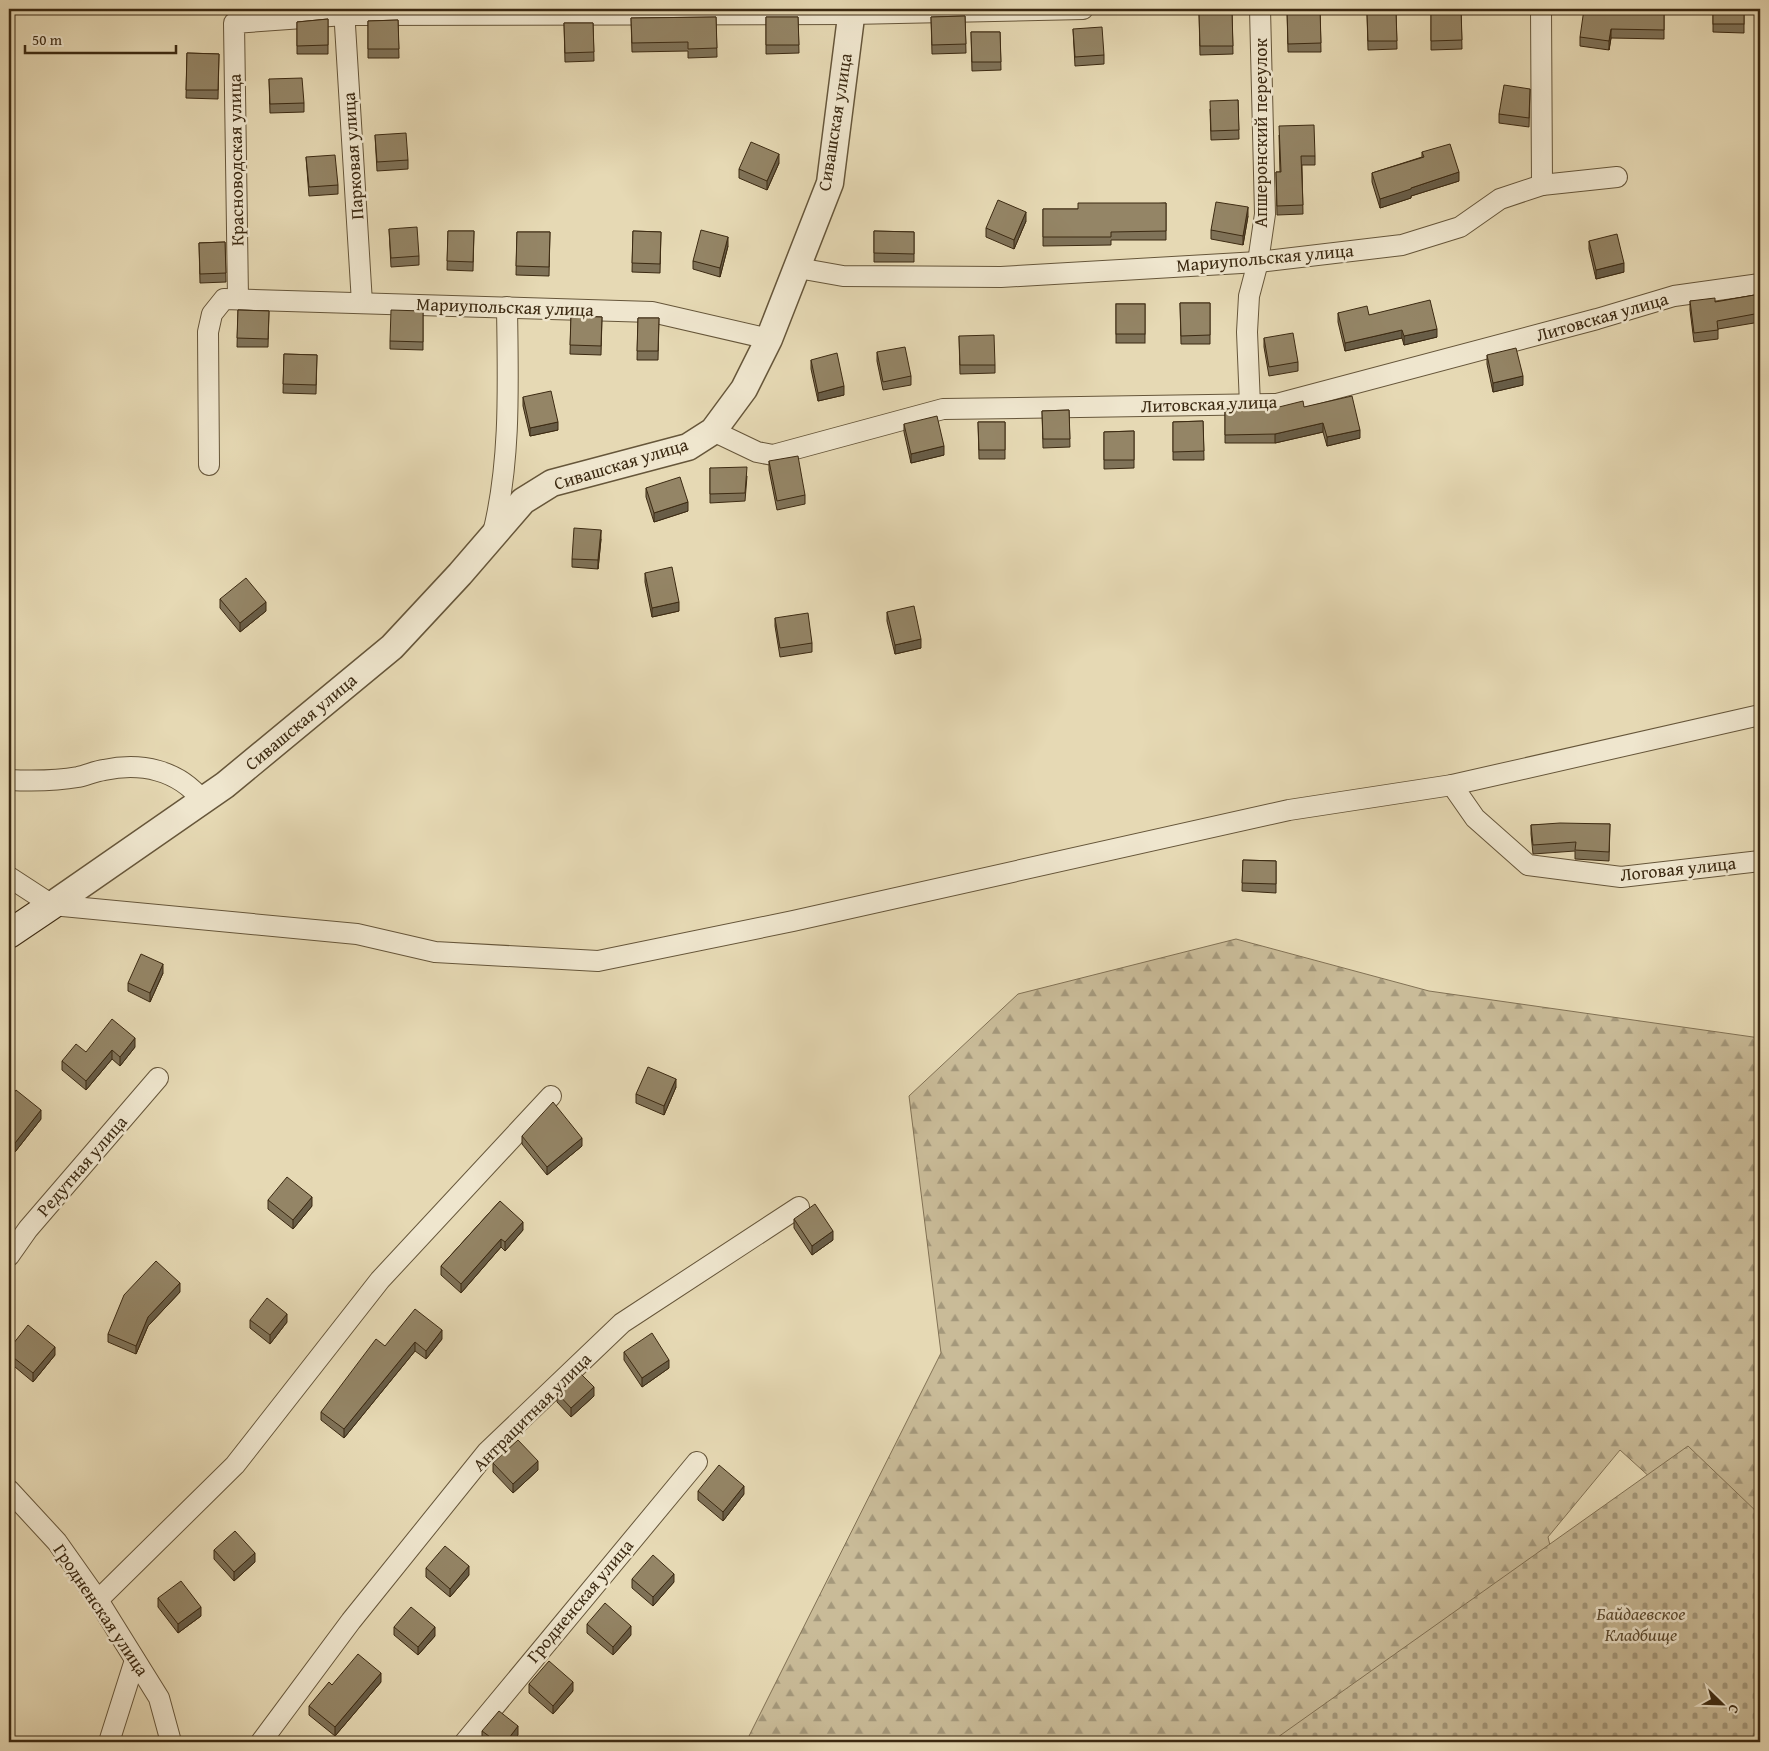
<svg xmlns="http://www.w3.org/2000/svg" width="1769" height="1751" font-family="'Gentium Book Plus',serif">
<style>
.forest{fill:url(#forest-firs);stroke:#827255}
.cemetery{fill:url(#cemetery-stones);stroke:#827255}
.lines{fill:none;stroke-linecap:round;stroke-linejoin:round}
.minor-casing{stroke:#66563a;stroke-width:22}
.tertiary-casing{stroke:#66563a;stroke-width:29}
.secondary-casing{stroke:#3c2a12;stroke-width:30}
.minor{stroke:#efe6ce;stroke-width:20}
.tertiary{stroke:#efe6ce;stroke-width:26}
.secondary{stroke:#efe6ce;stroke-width:28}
.wall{fill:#7f7258;stroke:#3c2a12}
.shaded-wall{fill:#685d47;stroke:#3c2a12}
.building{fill:#948566;stroke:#3c2a12}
.labels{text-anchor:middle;stroke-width:5;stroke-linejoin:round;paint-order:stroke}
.street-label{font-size:18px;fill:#3c2a12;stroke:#efe6ce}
.park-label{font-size:18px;font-style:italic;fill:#58472d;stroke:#efe6ce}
</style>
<defs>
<pattern id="forest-firs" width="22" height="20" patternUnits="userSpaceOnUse" patternTransform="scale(1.25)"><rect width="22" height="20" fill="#c9bb98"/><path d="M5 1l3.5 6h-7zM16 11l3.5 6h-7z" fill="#a4987b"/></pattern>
<pattern id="cemetery-stones" width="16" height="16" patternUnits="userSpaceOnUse" patternTransform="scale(1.25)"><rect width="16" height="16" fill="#c9bb98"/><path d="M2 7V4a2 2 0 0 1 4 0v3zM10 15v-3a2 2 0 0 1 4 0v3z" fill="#a4987b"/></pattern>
</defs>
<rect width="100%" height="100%" fill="#e6d9b4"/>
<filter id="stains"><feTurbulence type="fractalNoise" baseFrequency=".004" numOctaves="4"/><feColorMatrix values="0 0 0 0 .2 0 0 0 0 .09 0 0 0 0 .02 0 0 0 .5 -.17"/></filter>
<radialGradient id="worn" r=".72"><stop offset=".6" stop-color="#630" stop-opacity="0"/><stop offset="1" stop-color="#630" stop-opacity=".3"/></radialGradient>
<!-- forest -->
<path class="forest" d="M1236,939L1429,991L1760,1038V1713L1707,1529L1620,1450L1548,1537L1596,1742H746L941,1353L909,1096L1018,994Z"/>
<!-- cemetery -->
<path class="cemetery" d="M1688,1446L1760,1515V1742H1271Z"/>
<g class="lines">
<!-- minor casing -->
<g class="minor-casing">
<g id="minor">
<path d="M344,9L362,303"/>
<path d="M1542,185L1617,177"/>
<path d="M798,268L843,276L1001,277L1258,262L1402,245L1460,227L1500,199L1542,185L1541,9"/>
<path d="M238,298L234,23L345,15L851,14L1083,9"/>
<path d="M1250,405L1247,332L1249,296L1258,262L1265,214L1260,9"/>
<path d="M713,431L757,452L773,455L943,409L1277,404L1597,319L1674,296L1760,284"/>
<path d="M209,465L208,332L212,314L224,299L652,312L769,339"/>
<path d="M493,533C511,461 508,382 507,307"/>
<path d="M9,780C32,781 56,781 78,777C87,775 96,771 104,770C141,762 178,770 202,800"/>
<path d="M1452,785L1475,818L1528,865L1621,877L1760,861"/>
<path d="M9,877L52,905L357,934L435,952L598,961L793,921L1289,810L1452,785L1760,715"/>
<path d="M9,1256L28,1229L158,1078"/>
<path d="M9,1490L57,1542L98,1600L159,1698L171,1742"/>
<path d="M98,1600L235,1465L380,1280L551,1096"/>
<path d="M109,1742L135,1660"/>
<path d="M261,1742L351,1621L487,1452L622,1323L799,1207"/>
<path d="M465,1742L697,1462"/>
</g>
</g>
<!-- tertiary casing -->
<g class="tertiary-casing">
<path id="tertiary" d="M52,905L225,785L392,647L460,574L523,501L552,483L688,447L713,431L744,389L769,339L830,183L852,9"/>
</g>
<!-- secondary casing -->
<g class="secondary-casing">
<path id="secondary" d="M9,934L52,905"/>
</g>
<!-- minor -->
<use href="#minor" class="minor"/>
<!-- tertiary -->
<use href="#tertiary" class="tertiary"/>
<!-- secondary -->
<use href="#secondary" class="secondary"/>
</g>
<!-- wall -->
<g class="wall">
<path d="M1287,9H1320L1321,52H1288Z"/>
<path d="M1431,9H1461L1462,49L1431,50Z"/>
<path d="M1664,9V39L1611,38L1609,50L1580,46V37L1637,11Z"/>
<path d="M1713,9H1744V33L1713,32Z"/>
<path d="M1199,12H1232L1233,54L1200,55Z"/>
<path d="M1396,12L1397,49L1368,50L1367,13Z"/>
<path d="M965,16L966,53L932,54L931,17Z"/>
<path d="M716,17L717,57L688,58V51L632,52L631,18Z"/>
<path d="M766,17H798L799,53L766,54Z"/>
<path d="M328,19V54H297V22Z"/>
<path d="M398,20L399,58H368V21Z"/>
<path d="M564,23H593L594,61L565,62Z"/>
<path d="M1073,29L1104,55V64L1075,66Z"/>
<path d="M971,32H1000L1001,70L972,71Z"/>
<path d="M187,53L219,54L218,99L186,98Z"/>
<path d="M269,79L304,103V112L270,113Z"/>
<path d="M1530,89L1529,127L1499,123V114Z"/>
<path d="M1238,100L1239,139L1211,140L1210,109Z"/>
<path d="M375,135L408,160V169L377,171Z"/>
<path d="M1279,135L1315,156V165H1302L1303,214L1277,215L1276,172H1280Z"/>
<path d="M1422,152L1459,181L1411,196V198L1380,208L1372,182V173L1422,157Z"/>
<path d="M306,157L338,185V194L309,196Z"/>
<path d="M779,163L767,190L739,178V169Z"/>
<path d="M1166,203V240H1111V245L1043,246V209H1078Z"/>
<path d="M1248,216L1243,245L1211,239V230Z"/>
<path d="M1026,221L1014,249L986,237V228Z"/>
<path d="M389,229L419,256V265L391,267Z"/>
<path d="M448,231H474L473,271L447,270Z"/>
<path d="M633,231L661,232L660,273L632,272Z"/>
<path d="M874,231L914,232V262H874Z"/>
<path d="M517,232H550L549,276L516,275Z"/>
<path d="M1589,241L1624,272L1596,279L1589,249Z"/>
<path d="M225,242L226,282L200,283L199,243Z"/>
<path d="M728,246L720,277L693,269V261Z"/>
<path d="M1760,294V322L1718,329V339L1694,342L1690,310V301L1715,302Z"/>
<path d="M1180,303H1210V344H1181Z"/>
<rect x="1116" y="304" width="29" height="39"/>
<path d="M238,310L269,311L268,347H237Z"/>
<path d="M423,311V350L390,349V341Z"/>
<path d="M1338,313L1369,315L1437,337L1404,345L1402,338L1345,351L1338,322Z"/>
<path d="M571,316L602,317L601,355L570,354Z"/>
<path d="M638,318H659L658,360H637Z"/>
<path d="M959,336L995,365V373L960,374Z"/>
<path d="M1264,338L1298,362V371L1269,376L1264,347Z"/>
<path d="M877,352L911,376V385L883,390L877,361Z"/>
<path d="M284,354L317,355L316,394L283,393Z"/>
<path d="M1487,355L1523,385L1493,392L1487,364Z"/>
<path d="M811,360L844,395L818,401L811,369Z"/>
<path d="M523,397L558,430L530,436L523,406Z"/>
<path d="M1304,407L1360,438L1327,446L1323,432L1275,443H1225V409Z"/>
<path d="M1069,410L1070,447L1043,448L1042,411Z"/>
<path d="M1203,421L1204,460H1173V422Z"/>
<path d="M978,422H1005V459H979Z"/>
<path d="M904,424L944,455L911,463L904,432Z"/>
<path d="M1134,431V468L1104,469V432Z"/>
<path d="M769,461L805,495V504L777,510L769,470Z"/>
<path d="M710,468L747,476L745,501L710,503Z"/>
<path d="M646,488L688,511L654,522L646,497Z"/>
<path d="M601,539L598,569L572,567V559Z"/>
<path d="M645,573L679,611L652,617L645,582Z"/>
<path d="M220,599L266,611L240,632L220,608Z"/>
<path d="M887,612L921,648L895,654L887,621Z"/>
<path d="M775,618L812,643V652L780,657L775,626Z"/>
<path d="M1610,824L1609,861L1575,859V851L1533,854L1531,834V825Z"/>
<path d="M1243,860L1276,861V893L1242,891Z"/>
<path d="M163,973L150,1002L128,991V983Z"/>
<path d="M135,1047L120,1066L112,1059L86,1090L62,1070V1061L86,1052Z"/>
<path d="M676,1087L664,1115L636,1103V1094Z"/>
<path d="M9,1100L41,1119L15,1152L9,1147Z"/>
<path d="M522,1136L582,1146L547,1175L522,1144Z"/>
<path d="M268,1200L312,1206L293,1229L268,1209Z"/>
<path d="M500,1201L523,1230L505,1251L501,1247L461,1293L441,1275V1266Z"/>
<path d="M794,1219L833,1240L812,1255L794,1228Z"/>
<path d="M180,1292L148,1326L136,1354L108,1342V1334Z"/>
<path d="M250,1320L287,1322L270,1344L250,1328Z"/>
<path d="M442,1339L426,1359L415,1351L344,1438L321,1420V1412L385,1346Z"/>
<path d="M9,1349L55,1355L33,1382L9,1362Z"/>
<path d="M624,1352L669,1368L642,1387L624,1360Z"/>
<path d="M557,1393L594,1396L571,1417L557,1402Z"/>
<path d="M493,1463L538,1470L513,1493L493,1472Z"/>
<path d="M698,1491L744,1494L723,1521L698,1500Z"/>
<path d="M214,1550L255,1562L234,1581L214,1559Z"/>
<path d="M426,1568L469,1575L450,1597L426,1577Z"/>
<path d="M632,1579L674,1582L653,1606L632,1588Z"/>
<path d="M158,1598L201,1616L178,1633L158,1607Z"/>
<path d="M587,1624L631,1635L613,1655L587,1633Z"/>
<path d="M394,1627L435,1636L418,1655L394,1635Z"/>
<path d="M381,1682L335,1736L309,1715V1706L332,1685Z"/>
<path d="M529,1684L573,1691L553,1714L529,1693Z"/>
<path d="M482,1731L518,1735L512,1742H486L482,1740Z"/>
</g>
<!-- shaded-wall -->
<g class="shaded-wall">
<path d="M1611,29V38L1609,50V41Z"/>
<path d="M779,154V163L767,190V181Z"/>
<path d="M1459,172V181L1411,196V198L1380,208V199L1411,188Z"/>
<path d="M1248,207V216L1243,245V236Z"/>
<path d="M1026,212V221L1014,249V240Z"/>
<path d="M728,237V246L720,277V268Z"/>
<path d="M1624,263V272L1596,279V270Z"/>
<path d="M1437,329V337L1404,345V336Z"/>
<path d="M1402,330V338L1345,351V343Z"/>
<path d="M1523,376V385L1493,392V383Z"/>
<path d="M844,386V395L818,401V393Z"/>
<path d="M558,422V430L530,436V428Z"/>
<path d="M1323,423V432L1275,443V434Z"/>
<path d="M1360,430V438L1327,446V437Z"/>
<path d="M944,446V455L911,463V454Z"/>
<path d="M688,502V511L654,522V513Z"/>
<path d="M601,530V539L598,569V560Z"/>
<path d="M266,602V611L240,632V623Z"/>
<path d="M679,602V611L652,617V608Z"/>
<path d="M921,639V648L895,654V645Z"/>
<path d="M163,964V973L150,1002V993Z"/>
<path d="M135,1038V1047L120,1066V1057Z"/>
<path d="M112,1050V1059L86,1090V1081Z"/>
<path d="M676,1079V1087L664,1115V1106Z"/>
<path d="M41,1110V1119L15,1152V1143Z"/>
<path d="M582,1138V1146L547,1175V1167Z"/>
<path d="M312,1197V1206L293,1229V1220Z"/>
<path d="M523,1222V1230L505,1251V1242Z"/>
<path d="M833,1231V1240L812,1255V1246Z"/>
<path d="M501,1239V1247L461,1293V1284Z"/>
<path d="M180,1283V1292L148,1326L136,1354V1346L148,1317Z"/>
<path d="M287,1314V1322L270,1344V1335Z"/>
<path d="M442,1330V1339L426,1359V1351Z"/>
<path d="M415,1342V1351L344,1438V1429Z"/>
<path d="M55,1347V1355L33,1382V1373Z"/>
<path d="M669,1360V1368L642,1387V1378Z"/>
<path d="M594,1387V1396L571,1417V1408Z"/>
<path d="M538,1461V1470L513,1493V1484Z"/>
<path d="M744,1486V1494L723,1521V1512Z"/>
<path d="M255,1553V1562L234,1581V1572Z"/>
<path d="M469,1566V1575L450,1597V1589Z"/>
<path d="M674,1574V1582L653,1606V1597Z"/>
<path d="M201,1607V1616L178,1633V1624Z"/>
<path d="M631,1626V1635L613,1655V1647Z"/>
<path d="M435,1627V1636L418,1655V1647Z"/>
<path d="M381,1673V1682L335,1736V1727Z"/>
<path d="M573,1682V1691L553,1714V1706Z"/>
<path d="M518,1726V1735L512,1742H506Z"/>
</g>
<!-- building -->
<g class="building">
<path d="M1287,9H1320L1321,43L1288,44Z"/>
<path d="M1431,9H1461L1462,40L1431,41Z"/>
<path d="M1584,9H1620L1637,11V9H1664V30L1611,29L1609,41L1580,37Z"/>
<rect x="1713" y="9" width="31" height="15"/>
<path d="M1199,12H1232L1233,46H1200Z"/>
<path d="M1396,12L1397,41H1368L1367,13Z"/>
<path d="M965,16L966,44L932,45L931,17Z"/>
<path d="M716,17L717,48L688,49V42L632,43L631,18Z"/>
<path d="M766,17H798L799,45H766Z"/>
<path d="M328,19V45L297,46V22Z"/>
<path d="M398,20L399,49H368V21Z"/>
<path d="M564,23H593L594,52L565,53Z"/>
<path d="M1102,27L1104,55L1075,57L1073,29Z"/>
<path d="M971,32H1000L1001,62H972Z"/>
<path d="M187,53L219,54L218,90H186Z"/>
<path d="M302,78L304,103L270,104L269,79Z"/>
<path d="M1504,85L1530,89L1529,118L1499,114Z"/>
<path d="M1238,100L1239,130L1211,131L1210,101Z"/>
<path d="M1314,125L1315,156H1301L1303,205L1277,206L1276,172H1281L1279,126Z"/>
<path d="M406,133L408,160L377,162L375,135Z"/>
<path d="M751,142L779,154L767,181L739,169Z"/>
<path d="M1450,144L1459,172L1411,188V189L1380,199L1372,173L1424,157L1422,152Z"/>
<path d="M335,155L338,185L309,187L306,157Z"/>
<path d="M998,200L1026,212L1014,240L986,228Z"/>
<path d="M1216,202L1248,207L1243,236L1211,230Z"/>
<path d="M1078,203H1166V231L1111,232V237H1043V209H1078Z"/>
<path d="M417,227L419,256L391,258L389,229Z"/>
<path d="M701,230L728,237L720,268L693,261Z"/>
<path d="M448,231H474L473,262L447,261Z"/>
<path d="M633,231L661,232L660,264L632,263Z"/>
<path d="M874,231L914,232V254L874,253Z"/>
<path d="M517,232H550L549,267L516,266Z"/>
<path d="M1617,234L1624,263L1596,270L1589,241Z"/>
<path d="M225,242L226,273L200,274L199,243Z"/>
<path d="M1760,294V313L1717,321L1718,330L1694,333L1690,301L1715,298V302Z"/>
<path d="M1430,300L1437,329L1404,336L1402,330L1345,343L1338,313L1367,306L1369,315Z"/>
<path d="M1180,303H1210V335L1181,336Z"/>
<rect x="1116" y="304" width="29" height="30"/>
<path d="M238,310L269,311L268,339L237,338Z"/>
<path d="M391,310L423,311V342L390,341Z"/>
<path d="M571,316L602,317L601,346L570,345Z"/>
<path d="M638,318H659L658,351H637Z"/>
<path d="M1293,333L1298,362L1269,367L1264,338Z"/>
<path d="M994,335L995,365H960L959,336Z"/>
<path d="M905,347L911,376L883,382L877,352Z"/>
<path d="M1516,348L1523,376L1493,383L1487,355Z"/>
<path d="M837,353L844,386L818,393L811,360Z"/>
<path d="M284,354L317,355L316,385L283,384Z"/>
<path d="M551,391L558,422L530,428L523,397Z"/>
<path d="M1352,396L1360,430L1327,437L1323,423L1275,434L1225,435V409L1275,408L1303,401L1304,407Z"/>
<path d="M1069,410L1070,439H1043L1042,411Z"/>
<path d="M937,416L944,446L911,454L904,424Z"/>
<path d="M1203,421L1204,451L1173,452V422Z"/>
<path d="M978,422H1005V450H979Z"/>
<path d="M1134,431V460H1104V432Z"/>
<path d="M798,456L805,495L777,501L769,461Z"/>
<path d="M747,467L745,493L710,494V468Z"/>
<path d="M680,477L688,502L654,513L646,488Z"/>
<path d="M574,528L601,530L598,560L572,559Z"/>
<path d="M672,567L679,602L652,608L645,573Z"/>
<path d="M246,578L266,602L240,623L220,599Z"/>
<path d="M914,606L921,639L895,645L887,612Z"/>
<path d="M808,613L812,643L780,648L775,618Z"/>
<path d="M1560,823L1610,824L1609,852L1575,850L1576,842L1533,845L1531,825Z"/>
<path d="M1243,860L1276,861V884L1242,883Z"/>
<path d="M141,954L163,964L150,993L128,983Z"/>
<path d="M112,1019L135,1038L120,1057L112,1050L86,1081L62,1061L76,1044L86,1052Z"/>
<path d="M648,1067L676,1079L664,1106L636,1094Z"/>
<path d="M16,1090L41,1110L15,1143L9,1138V1100Z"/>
<path d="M553,1102L582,1138L547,1167L522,1136Z"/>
<path d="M287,1177L312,1197L293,1220L268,1200Z"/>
<path d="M500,1201L523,1222L505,1242L501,1239L461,1284L441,1266Z"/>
<path d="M815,1204L833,1231L812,1246L794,1219Z"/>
<path d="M156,1261L180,1283L148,1317L136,1346L108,1334L124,1295Z"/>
<path d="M267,1298L287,1314L270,1335L250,1320Z"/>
<path d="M415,1309L442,1330L426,1351L415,1342L344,1429L321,1412L376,1339L385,1346Z"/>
<path d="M28,1325L55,1347L33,1373L9,1354V1349Z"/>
<path d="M652,1333L669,1360L642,1378L624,1352Z"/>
<path d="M579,1372L594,1387L571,1408L557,1393Z"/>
<path d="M518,1440L538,1461L513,1484L493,1463Z"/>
<path d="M719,1465L744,1486L723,1512L698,1491Z"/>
<path d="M235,1531L255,1553L234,1572L214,1550Z"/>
<path d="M445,1546L469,1566L450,1589L426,1568Z"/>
<path d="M653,1555L674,1574L653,1597L632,1579Z"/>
<path d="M181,1581L201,1607L178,1624L158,1598Z"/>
<path d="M605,1603L631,1626L613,1647L587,1624Z"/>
<path d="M411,1607L435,1627L418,1647L394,1627Z"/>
<path d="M358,1654L381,1673L335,1727L309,1706L329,1682L332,1685Z"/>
<path d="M549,1661L573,1682L553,1706L529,1684Z"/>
<path d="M499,1711L518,1726L506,1742H497L482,1731Z"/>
<path d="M290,1738L295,1742H286Z"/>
</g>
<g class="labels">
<!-- street labels -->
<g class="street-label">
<text transform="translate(835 122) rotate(-81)" y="6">Сивашская улица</text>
<text transform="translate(1261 133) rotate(-90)" y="6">Апшеронский переулок</text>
<text transform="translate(353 156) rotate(-94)" y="6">Парковая улица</text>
<text transform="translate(236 160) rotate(-91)" y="6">Красноводская улица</text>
<text transform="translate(1265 258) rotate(-5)" y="6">Мариупольская улица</text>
<text transform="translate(505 307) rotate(2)" y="6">Мариупольская улица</text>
<text transform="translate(1602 317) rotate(-16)" y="6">Литовская улица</text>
<text transform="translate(1209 404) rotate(-2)" y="6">Литовская улица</text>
<text transform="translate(621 464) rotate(-17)" y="6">Сивашская улица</text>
<text transform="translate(301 722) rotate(-40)" y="6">Сивашская улица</text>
<text transform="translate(1678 869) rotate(-6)" y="6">Логовая улица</text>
<text transform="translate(82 1166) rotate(-49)" y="6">Редутная улица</text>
<text transform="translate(532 1412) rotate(-45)" y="6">Антрацитная улица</text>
<text transform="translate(580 1601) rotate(-50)" y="6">Гродненская улица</text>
<text transform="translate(101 1610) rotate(56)" y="6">Гродненская улица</text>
</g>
<!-- park labels -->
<g class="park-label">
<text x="1641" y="1620">Байдаевское<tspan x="1641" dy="21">Кладбище</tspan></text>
</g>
</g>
<!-- margin -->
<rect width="1769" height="1751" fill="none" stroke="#e6d9b4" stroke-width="30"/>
<rect x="10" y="10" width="1749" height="1731" fill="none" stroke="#3c2a12" stroke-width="2.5"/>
<rect x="15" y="15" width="1739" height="1721" fill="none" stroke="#3c2a12"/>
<!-- north arrow -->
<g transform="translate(1722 1704) rotate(113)" stroke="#efe6ce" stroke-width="4" paint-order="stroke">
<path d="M0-4L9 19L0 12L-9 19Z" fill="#3c2a12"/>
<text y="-8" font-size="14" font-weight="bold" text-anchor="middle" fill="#3c2a12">С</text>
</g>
<!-- scale -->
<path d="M25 45v8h151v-8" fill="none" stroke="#3c2a12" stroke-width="2.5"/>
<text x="32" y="45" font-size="15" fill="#3c2a12" stroke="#efe6ce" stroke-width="4" paint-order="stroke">50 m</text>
<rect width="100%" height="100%" filter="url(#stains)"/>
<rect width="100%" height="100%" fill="url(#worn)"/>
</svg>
